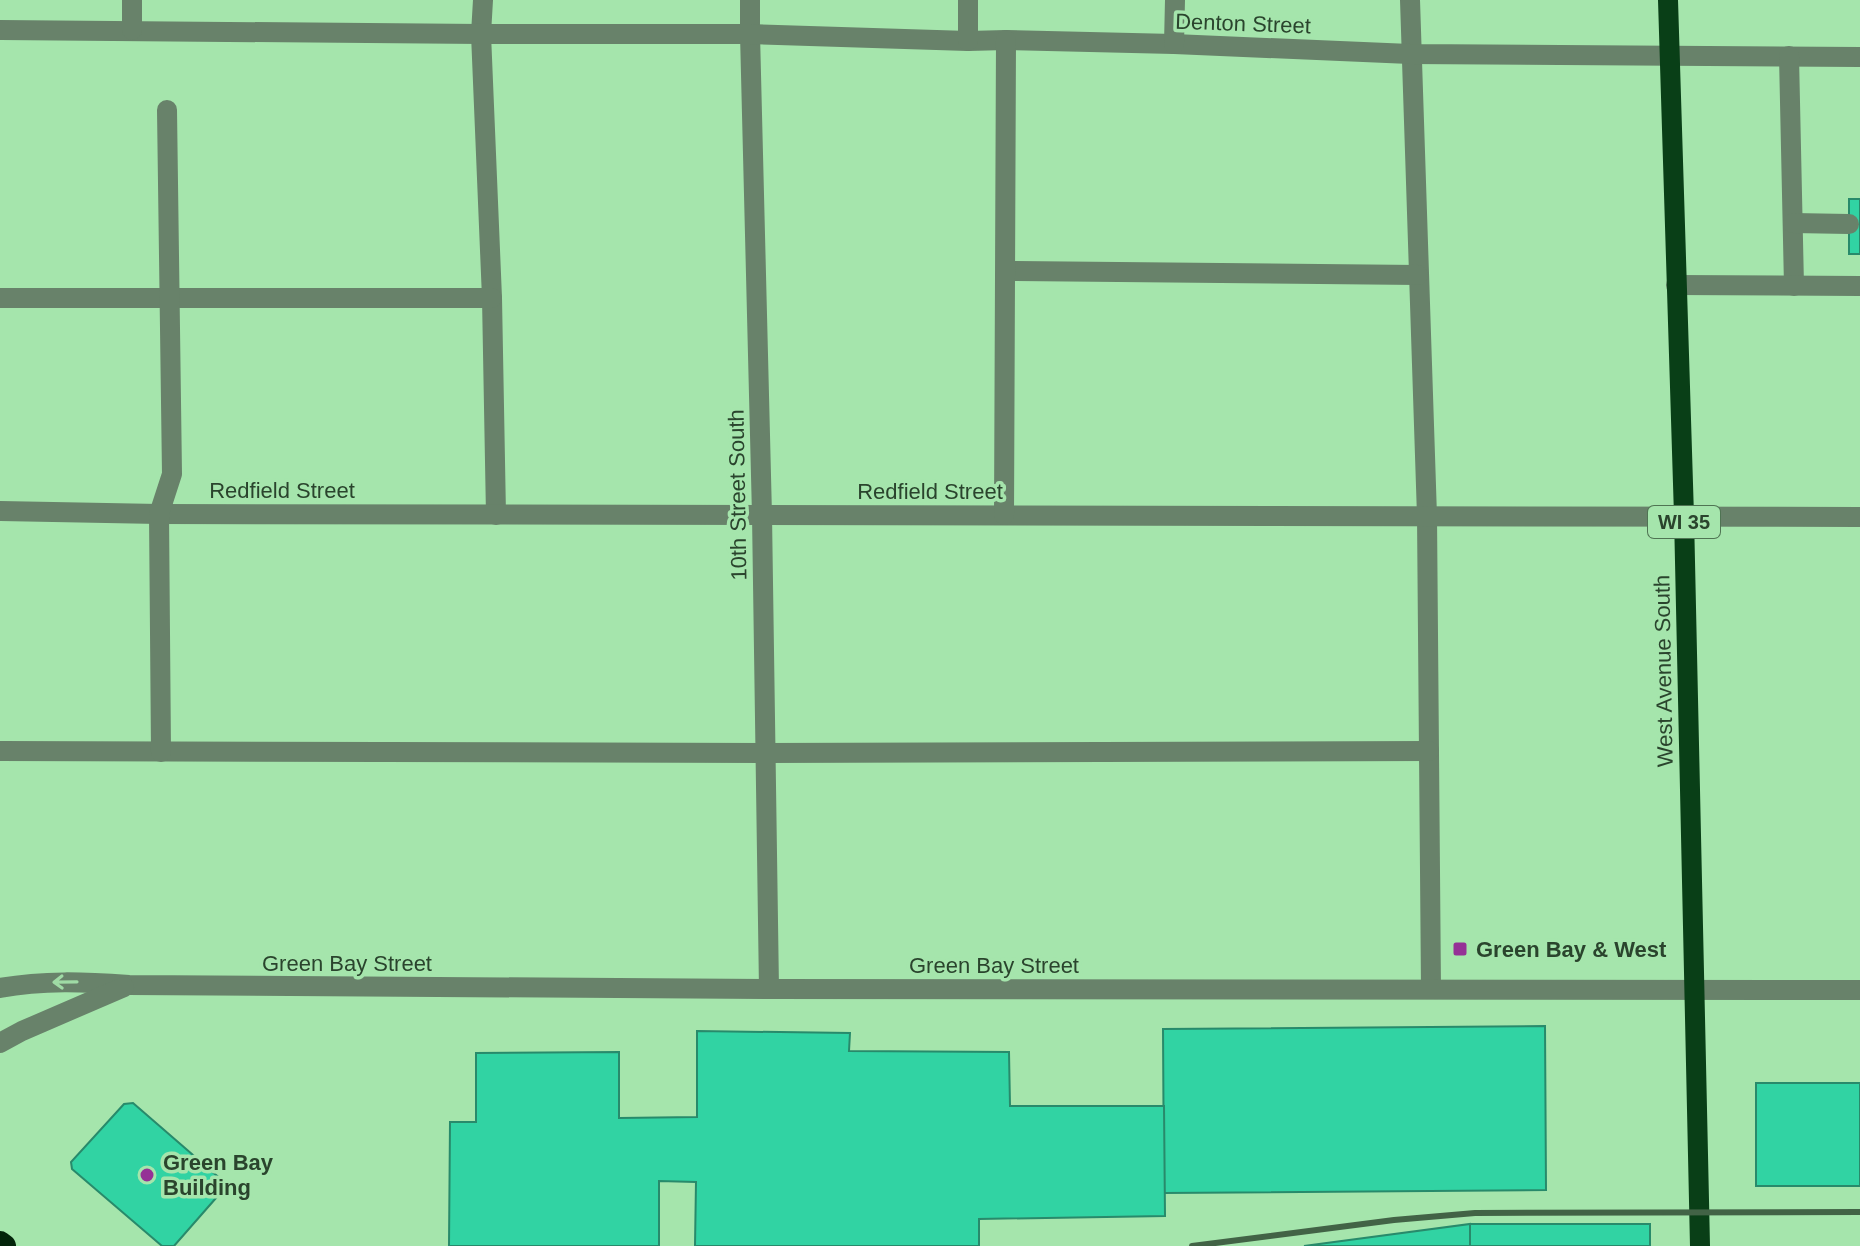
<svg xmlns="http://www.w3.org/2000/svg" width="1860" height="1246" font-family="Helvetica,sans-serif">
<style>
.building{fill:#31d3a3;stroke:#288a6b;stroke-width:2}
.lines{fill:none;stroke-linecap:round;stroke-linejoin:round}
.minor{stroke:#68826a;stroke-width:20}
.major{stroke:#093f17;stroke-width:20}
.highway{stroke:#03240a;stroke-width:24}
.rail{stroke:#426346;stroke-width:6}
.oneway{stroke:#9fdba5}
.poi-dot{fill:#953196;stroke:#a5e5ac;stroke-width:3}
.labels{text-anchor:middle;stroke-width:7;stroke-linejoin:round;paint-order:stroke}
.shield{fill:#a5e5ac;stroke:#4f7453;stroke-width:2}
.shield-label{font-size:20px;font-weight:bold;fill:#2a442d}
.street-label{font-size:22px;fill:#2a442d;stroke:#a5e5ac}
.poi-label{font-size:22px;font-weight:bold;fill:#2a442d;stroke:#a5e5ac;text-anchor:start}
</style>
<rect width="100%" height="100%" fill="#a5e5ac"/>
<!-- building -->
<g class="building">
<rect x="1849" y="199" width="11" height="55"/>
<path d="M1545,1026L1546,1190L1164,1193L1163,1029Z"/>
<path d="M697,1031L850,1033L849,1051L1009,1052L1010,1106H1164L1165,1216L979,1219V1246H695L696,1182L659,1181V1246H449L450,1122H476V1053L619,1052V1118L697,1117Z"/>
<rect x="1756" y="1083" width="104" height="103"/>
<path d="M133,1103L223,1181V1190L174,1246H162L72,1169L71,1162L124,1104Z"/>
<path d="M1470,1224V1246H1304Z"/>
<rect x="1470" y="1224" width="180" height="22"/>
</g>
<g class="lines">
<!-- minor -->
<g class="minor">
<path d="M483,0L481,34L492,298L496,515"/>
<path d="M750,0V34L762,515L769,989"/>
<path d="M1410,0L1427,516L1431,989"/>
<path d="M0,30L481,34H750L968,41L1006,40L1174,44L1410,54L1860,57"/>
<path d="M132,30V0"/>
<path d="M968,41V0"/>
<path d="M1174,44L1175,0"/>
<path d="M1789,56L1794,286"/>
<path d="M1793,223L1849,224"/>
<path d="M1006,271L1418,275"/>
<path d="M1676,285L1860,286"/>
<path d="M0,298H492"/>
<path d="M0,511L159,514L1860,517"/>
<path d="M1004,515L1006,40"/>
<path d="M0,751L765,753L1429,751"/>
<path d="M161,752L159,514L172,474L167,110"/>
<path d="M0,988C43,980 86,982 129,985L769,989L1860,990"/>
<path d="M0,1043L22,1031L124,987"/>
</g>
<!-- major -->
<path class="major" d="M1668,0L1684,516L1700,1246"/>
<!-- highway -->
<path class="highway" d="M0,1243L4,1246"/>
<!-- rail -->
<path class="rail" d="M1192,1246L1394,1220L1475,1213L1860,1212"/>
</g>
<!-- one-way arrows -->
<defs><path id="oneway-shaft" d="M-6 0H5M1.5-3L5.5 0L1.5 3" fill="none" stroke-width="1.6" stroke-linecap="round" stroke-linejoin="round" transform="scale(2)"/></defs>
<use class="oneway" href="#oneway-shaft" transform="translate(65 982) rotate(179)"/>
<!-- markers -->
<g class="poi-dot">
<rect x="1452" y="941" width="16" height="16" rx="4"/>
<circle cx="147" cy="1175" r="8"/>
</g>
<g class="labels">
<!-- shield labels -->
<rect class="shield" x="1648" y="506" width="72" height="32" rx="6"/>
<g class="shield-label">
<text x="1684" y="529">WI 35</text>
</g>
<!-- street labels -->
<g class="street-label">
<text transform="translate(1243 23) rotate(2)" y="8">Denton Street</text>
<text x="282" y="498">Redfield Street</text>
<text x="930" y="499">Redfield Street</text>
<text transform="translate(737 495) rotate(-91)" y="8">10th Street South</text>
<text transform="translate(1663 671) rotate(-91)" y="8">West Avenue South</text>
<text x="347" y="971">Green Bay Street</text>
<text x="994" y="973">Green Bay Street</text>
</g>
<!-- poi labels -->
<g class="poi-label">
<text x="1476" y="957">Green Bay &amp; West</text>
<text x="163" y="1170">Green Bay<tspan x="163" dy="25">Building</tspan></text>
</g>
</g>
</svg>
